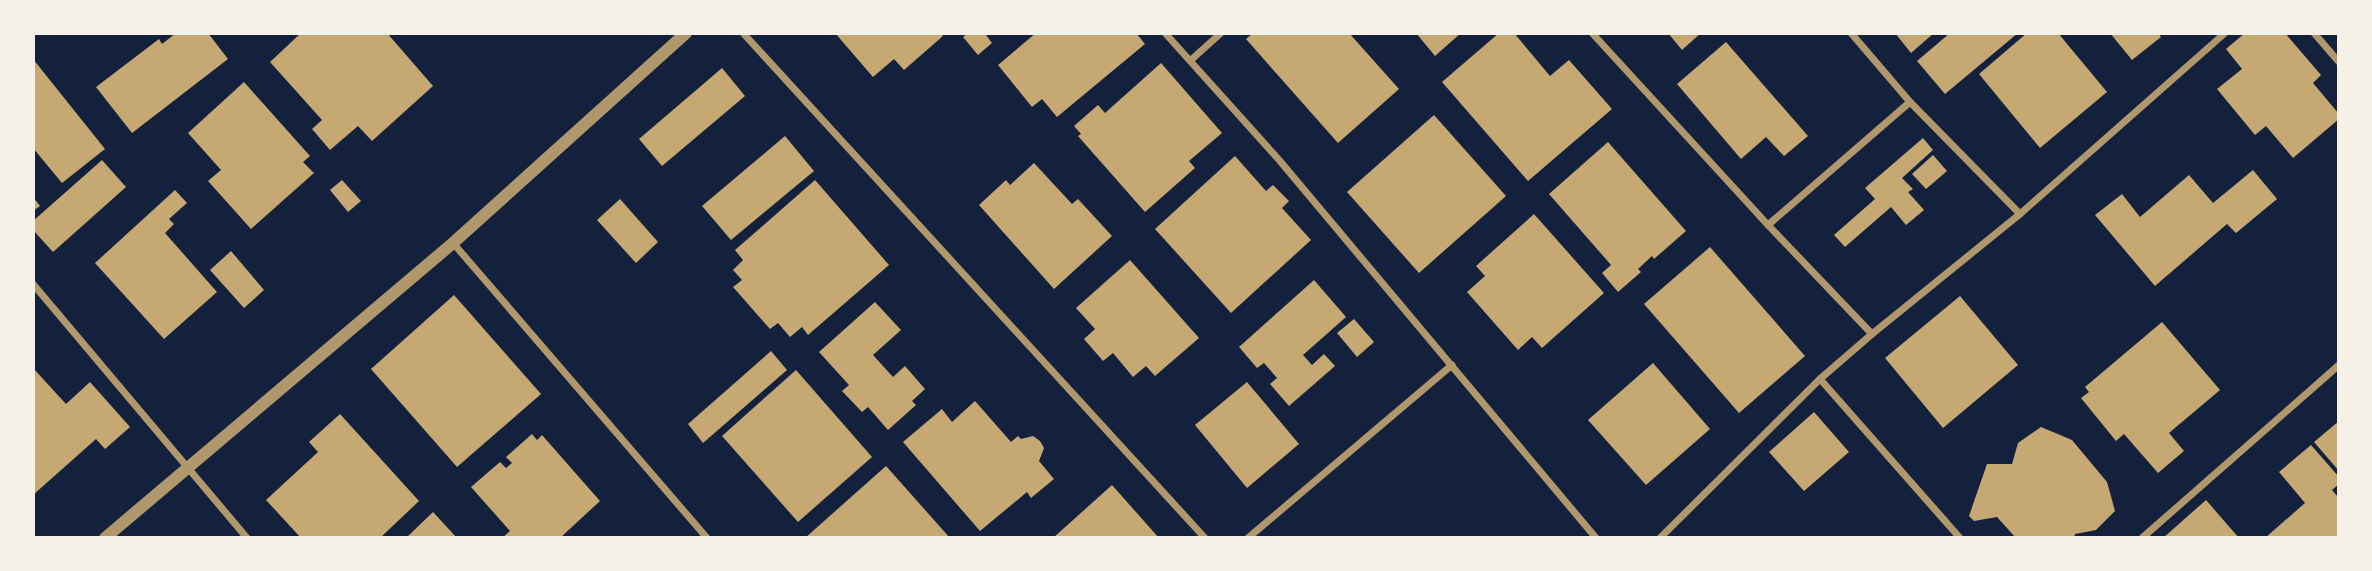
<svg xmlns="http://www.w3.org/2000/svg" width="2372" height="571" font-family="'DM Sans',sans-serif">
<style>
.building{fill:#c6a872}
.lines{fill:none;stroke-linecap:round;stroke-linejoin:round}
.minor{stroke:#b1986c;stroke-width:7}
.tertiary{stroke:#b1986c;stroke-width:12}
</style>
<rect width="100%" height="100%" fill="#14213d"/>
<!-- building -->
<g class="building">
<path d="M176,33H208L228,59L132,133L96,87L159,39L162,44Z"/>
<path d="M301,33H387L433,86L372,141L358,126L330,150L312,129L322,120L270,62Z"/>
<path d="M835,33H940L943,36L904,70L894,59L873,77Z"/>
<path d="M968,33H988L986,35L992,43L978,55L963,37Z"/>
<path d="M1036,33H1136L1145,44L1057,117L1042,99L1032,107L998,65Z"/>
<path d="M1253,33H1349L1399,89L1338,143L1246,39Z"/>
<path d="M1416,33H1461L1435,56Z"/>
<path d="M1499,33H1514L1550,76L1569,60L1612,109L1528,181L1442,82Z"/>
<path d="M1668,33H1701L1682,50Z"/>
<path d="M1895,33H1934L1911,53Z"/>
<path d="M1950,33H2018L1945,94L1917,61Z"/>
<path d="M2027,33H2058L2107,92L2040,148L1979,74Z"/>
<path d="M2110,33H2158L2161,37L2132,60Z"/>
<path d="M2245,33H2285L2321,75L2313,83L2339,114V119L2293,158L2266,126L2255,135L2217,89L2242,69L2226,49Z"/>
<path d="M1726,42L1808,136L1784,156L1766,137L1741,159L1677,84Z"/>
<path d="M33,59L105,149L62,183L33,148Z"/>
<path d="M1161,63L1222,133L1189,161L1195,168L1145,212L1078,136L1081,134L1074,126L1098,105L1105,113Z"/>
<path d="M722,68L745,96L662,166L639,139Z"/>
<path d="M244,82L310,156L303,162L314,173L251,229L208,181L221,170L188,133Z"/>
<path d="M1434,115L1506,196L1419,273L1347,192Z"/>
<path d="M785,136L814,171L731,240L702,206Z"/>
<path d="M1923,138L1933,150L1902,178L1913,189L1908,192L1924,210L1906,225L1891,207L1845,247L1834,235L1875,199L1865,188Z"/>
<path d="M1608,142L1686,231L1654,259L1652,256L1638,269L1641,272L1618,292L1602,273L1611,265L1549,194Z"/>
<path d="M1933,155L1947,171L1926,189L1912,174Z"/>
<path d="M1235,156L1266,191L1273,185L1289,201L1282,208L1311,240L1231,313L1155,229Z"/>
<path d="M102,160L126,187L53,252L33,230V221Z"/>
<path d="M1034,163L1072,204L1078,199L1112,236L1054,289L979,205L1006,180L1010,185Z"/>
<path d="M2253,170L2277,199L2236,233L2227,224L2155,286L2095,215L2122,194L2140,217L2189,175L2213,203Z"/>
<path d="M342,180L361,201L348,212L330,190Z"/>
<path d="M815,180L889,265L808,335L802,327L790,337L778,323L770,329L733,287L742,280L733,270L743,260L735,250Z"/>
<path d="M175,190L187,203L169,219L174,224L165,233L217,292L164,339L95,263Z"/>
<path d="M33,197L40,206L33,211Z"/>
<path d="M620,199L658,242L636,263L597,220Z"/>
<path d="M1534,214L1604,293L1542,348L1532,337L1518,350L1467,292L1485,276L1476,266Z"/>
<path d="M1710,247L1805,356L1739,413L1644,304Z"/>
<path d="M231,251L264,290L244,308L210,270Z"/>
<path d="M1130,260L1199,338L1155,376L1146,366L1133,377L1113,353L1103,361L1084,339L1095,329L1076,308Z"/>
<path d="M1314,280L1346,317L1303,355L1312,365L1324,354L1335,366L1289,406L1270,384L1277,378L1264,363L1257,368L1239,347Z"/>
<path d="M454,295L541,394L457,467L371,369Z"/>
<path d="M1960,296L2018,365L1943,428L1885,358Z"/>
<path d="M875,302L901,330L873,355L893,377L905,366L925,389L912,401L916,405L888,430L868,407L862,412L842,391L849,385L819,352Z"/>
<path d="M1354,319L1374,342L1357,357L1337,333Z"/>
<path d="M2162,322L2220,390L2169,433L2184,451L2158,473L2124,434L2116,441L2081,398L2089,392L2085,387Z"/>
<path d="M771,351L787,370L703,443L688,424Z"/>
<path d="M1653,363L1710,429L1646,485L1588,420Z"/>
<path d="M33,368L66,404L90,382L130,427L105,449L96,439L33,495Z"/>
<path d="M796,370L872,457L798,522L722,436Z"/>
<path d="M1247,382L1299,444L1247,488L1195,425Z"/>
<path d="M975,401L1011,442L1018,436L1021,439L1033,436L1040,441L1044,448L1039,461L1054,479L1031,498L1027,492L980,531L903,442L942,409L952,422Z"/>
<path d="M1814,412L1849,452L1804,491L1769,452Z"/>
<path d="M340,414L419,501L380,538H301L266,500L318,452L309,442Z"/>
<path d="M2339,421V471L2314,442Z"/>
<path d="M2041,427L2072,440L2107,482L2115,511L2096,530L2075,534L2074,538H2016L1997,517L1974,521L1969,516L1987,464H2012L2018,443Z"/>
<path d="M532,434L537,440L542,435L600,501L560,538H502L510,531L471,487L500,462L506,468L512,463L506,457Z"/>
<path d="M2311,445L2339,477V484L2332,490L2339,498V538H2265L2305,503L2279,472Z"/>
<path d="M886,466L950,538H805Z"/>
<path d="M1112,485L1159,538H1053Z"/>
<path d="M2206,500L2239,538H2163Z"/>
<path d="M433,512L457,538H406Z"/>
</g>
<g class="lines">
<!-- minor -->
<g class="minor">
<path d="M743,33L1205,538"/>
<path d="M1165,33L1280,161L1596,538"/>
<path d="M1592,33L1768,225L1872,334"/>
<path d="M1851,33L1910,102L2020,214"/>
<path d="M2314,33L2339,62"/>
<path d="M1191,60L1221,33"/>
<path d="M1768,225L1910,102"/>
<path d="M453,243L707,538"/>
<path d="M33,284L247,538"/>
<path d="M1820,379L1960,538"/>
<path d="M1248,538L1452,365"/>
<path d="M1660,538L1820,379L1872,334L2020,214L2225,33"/>
<path d="M2142,538L2339,365"/>
</g>
<!-- tertiary -->
<path class="tertiary" d="M105,538L453,243L686,33"/>
</g>
<!-- border -->
<rect width="2372" height="571" fill="none" stroke="#f6f1e7" stroke-width="70"/>
</svg>
